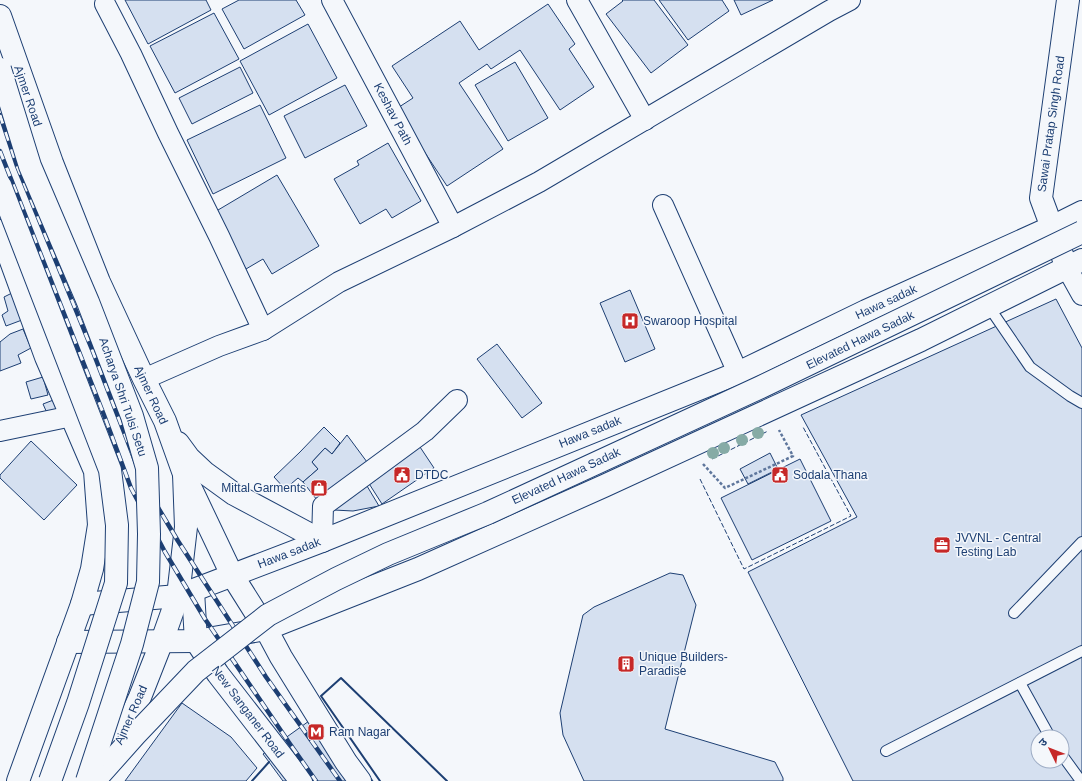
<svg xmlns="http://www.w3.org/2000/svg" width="1082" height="781" font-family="Arial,'Noto Sans Devanagari',sans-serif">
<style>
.building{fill:#d5e0f0;stroke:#1d3f73;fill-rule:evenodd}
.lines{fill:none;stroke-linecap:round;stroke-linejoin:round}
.service-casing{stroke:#1d3f73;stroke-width:12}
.minor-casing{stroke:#1d3f73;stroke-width:22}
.tertiary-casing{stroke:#1d3f73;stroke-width:24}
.secondary-casing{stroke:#1d3f73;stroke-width:24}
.trunk-casing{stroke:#1d3f73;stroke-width:24}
.path{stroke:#5e769c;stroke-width:2.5;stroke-dasharray:3 2;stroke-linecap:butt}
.service{stroke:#f4f7fb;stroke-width:10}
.minor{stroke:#f4f7fb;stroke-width:20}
.tertiary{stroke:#f4f7fb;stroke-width:22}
.secondary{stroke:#f4f7fb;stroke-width:22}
.trunk{stroke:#f4f7fb;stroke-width:22}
.rail-casing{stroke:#1d3f73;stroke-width:4.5}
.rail{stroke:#f4f7fb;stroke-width:3;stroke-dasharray:9;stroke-linecap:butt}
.secondary-bridge-casing{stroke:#1d3f73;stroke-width:24;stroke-linecap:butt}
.trunk-bridge-casing{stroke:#1d3f73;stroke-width:24;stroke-linecap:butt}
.secondary-bridge{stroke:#f4f7fb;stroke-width:22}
.trunk-bridge{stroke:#f4f7fb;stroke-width:22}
.fence{stroke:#1d3f73;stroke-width:1;stroke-dasharray:5 2;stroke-linecap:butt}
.wall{stroke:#1d3f73;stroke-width:2}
.tree{fill:#86aba6}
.labels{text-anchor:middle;stroke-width:3;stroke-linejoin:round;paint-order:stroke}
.street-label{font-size:12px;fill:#1d3f73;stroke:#f4f7fb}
.poi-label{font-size:12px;fill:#1d3f73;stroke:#f4f7fb;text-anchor:start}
</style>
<rect width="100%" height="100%" fill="#f4f7fb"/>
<!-- building -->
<g class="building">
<path d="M125,0H206L211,10L148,44Z"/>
<path d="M239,0H296L305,15L244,49L222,9Z"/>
<path d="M622,0H654L688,45L651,73L606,14L623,1Z"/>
<path d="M659,0H722L729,11L688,40Z"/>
<path d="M734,0H773L741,15Z"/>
<path d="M548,4L575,44L569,49L594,87L560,110L520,50L491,69L487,64L459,83L503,149L447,186L396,109L413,98L392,66L460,21L479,50Z"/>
<path d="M214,13L239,59L175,93L150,46Z"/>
<path d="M308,24L337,78L269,115L240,61Z"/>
<path d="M515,62L548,118L508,141L475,85Z"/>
<path d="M240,67L253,93L192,124L179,98Z"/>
<path d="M345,85L367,126L305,158L284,116Z"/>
<path d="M260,105L286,158L213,194L187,140Z"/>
<path d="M388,143L421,201L392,218L386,209L360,224L334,179L359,165L357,161Z"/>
<path d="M277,175L319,246L272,274L263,259L246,269L213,213Z"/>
<path d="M630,290L655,349L625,362L600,303Z"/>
<path d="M16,291L22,320L6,326L2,315L8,311L4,297Z"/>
<path d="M1056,299L1082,348V781H853L748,572L857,517L801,415ZM1038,737H1062V761H1038Z"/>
<path d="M23,329L31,348L18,355L21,363L0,371V342L10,334Z"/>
<path d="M497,344L542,403L522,418L477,359Z"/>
<path d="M43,377L48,395L31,399L26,382Z"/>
<path d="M56,399L61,410L47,413L43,404Z"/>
<path d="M324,427L340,443L332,454L325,448L312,462L318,469L303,482L298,478L285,489L274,477L300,452Z"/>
<path d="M347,435L367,462L317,500L303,482L318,469L312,462L325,448L332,454Z"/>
<path d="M31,441L77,485L44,520L0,478V475Z"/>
<path d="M420,447L434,468L382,504L368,482Z"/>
<path d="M770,453L778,469L748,484L740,469Z"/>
<path d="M800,459L831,521L752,560L721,498Z"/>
<path d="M364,481L379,506L353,511L334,510Z"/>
<path d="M670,573L683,575L696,605L665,729L775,762L783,778V781H584L563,735L560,713L583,615L594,607Z"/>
<path d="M182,703L231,737L257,768L246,781H125Z"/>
<path d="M323,711L373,781H283L269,762L263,754Z"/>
</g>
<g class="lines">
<!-- service casing -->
<g class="service-casing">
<g id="service">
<path d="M989,307L1030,367L1070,396L1082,403"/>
<path d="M1014,613L1082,542"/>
<path d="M1020,683L1050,737"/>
<path d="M886,751L1082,651"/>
<path d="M1062,755L1081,781"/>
</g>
</g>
<!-- minor casing -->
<g class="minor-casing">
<g id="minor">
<path d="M332,0L453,227"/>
<path d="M577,0L645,120"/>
<path d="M105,4L131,54L168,133L219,236L263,330"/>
<path d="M663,205L738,373"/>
<path d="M1067,268L1082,295"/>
<path d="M144,379L219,346L263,330L339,282L453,227L539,182L829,11L850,0"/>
<path d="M0,431L72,416"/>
<path d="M322,541L323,506L425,431L457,400"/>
</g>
</g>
<!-- tertiary casing -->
<g class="tertiary-casing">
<path id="tertiary" d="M1067,268L1041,198L1068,0"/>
</g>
<!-- secondary casing -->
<g class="secondary-casing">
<g id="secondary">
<path d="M184,474L232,575L266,629L281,657L346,762L360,781"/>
<path d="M193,591L196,641L218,674L301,781"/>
<path d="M82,604L178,596L322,541L738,373L866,311L1052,227L1082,212"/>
<path d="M68,642L196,641L266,629L418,569L604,486L921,340L1082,260"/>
</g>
</g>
<!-- trunk casing -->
<g class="trunk-casing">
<g id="trunk">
<path d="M0,16L52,163L99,282L144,379L165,421L184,474L186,527L178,596L162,641L140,697L112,758"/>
<path d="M0,231L46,357L95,471L99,525L92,569L82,604L18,781"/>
<path d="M178,443L189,458L205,473L234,494L322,541"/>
</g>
</g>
<!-- path -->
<path class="path" d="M703,464L725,488L793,456L779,430"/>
<!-- service -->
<use href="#service" class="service"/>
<!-- minor -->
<use href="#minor" class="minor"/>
<!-- tertiary -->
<use href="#tertiary" class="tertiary"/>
<!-- secondary -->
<use href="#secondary" class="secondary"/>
<!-- trunk -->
<use href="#trunk" class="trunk"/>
<!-- rail casing -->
<g class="rail-casing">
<g id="rail">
<path d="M0,115L17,166L93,352L144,484L178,541L266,677L340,781"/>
<path d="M0,151L104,415L131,488L165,552L205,619L290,744L316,781"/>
</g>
</g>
<!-- rail -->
<use href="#rail" class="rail"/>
<!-- secondary-bridge casing -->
<g class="secondary-bridge-casing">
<path id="secondary-bridge" d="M94,781L135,735L196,671L268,615L336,579L388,554L488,513L761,387L1082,232"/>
</g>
<!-- trunk-bridge casing -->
<g class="trunk-bridge-casing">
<g id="trunk-bridge">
<path d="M0,69L30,166L88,302L132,416L147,468L149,534L148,582L132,644L87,781"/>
<path d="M0,185L110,470L117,525L116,583L78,703L50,781"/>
</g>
</g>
<!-- secondary-bridge -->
<use href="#secondary-bridge" class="secondary-bridge"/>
<!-- trunk-bridge -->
<use href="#trunk-bridge" class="trunk-bridge"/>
<!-- fence -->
<g class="fence">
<path d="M712,459L768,431"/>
<path d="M700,479L744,569L851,516L803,427"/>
</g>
<!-- wall -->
<g class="wall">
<path d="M252,781L269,762"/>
<path d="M380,781L321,696L341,678L447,781"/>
</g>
</g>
<!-- trees -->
<g class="tree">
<circle cx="758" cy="433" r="6"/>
<circle cx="742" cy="440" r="6"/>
<circle cx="724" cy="448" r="6"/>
<circle cx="713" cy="453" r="6"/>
</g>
<!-- icons -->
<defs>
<g id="hospital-square" transform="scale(0.9)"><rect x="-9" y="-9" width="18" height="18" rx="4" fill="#c62828" stroke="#f4f7fb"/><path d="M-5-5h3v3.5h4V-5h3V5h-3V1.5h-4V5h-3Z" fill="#fff"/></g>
<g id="civic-square" transform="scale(0.9)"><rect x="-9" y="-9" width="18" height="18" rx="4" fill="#c62828" stroke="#f4f7fb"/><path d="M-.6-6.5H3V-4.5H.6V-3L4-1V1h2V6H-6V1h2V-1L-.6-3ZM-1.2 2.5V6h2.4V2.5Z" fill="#fff"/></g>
<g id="shop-square" transform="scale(0.9)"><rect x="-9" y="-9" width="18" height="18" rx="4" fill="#c62828" stroke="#f4f7fb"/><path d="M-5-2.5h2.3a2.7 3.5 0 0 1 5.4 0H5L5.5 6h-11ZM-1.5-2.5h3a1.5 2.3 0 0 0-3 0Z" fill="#fff"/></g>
<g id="office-square" transform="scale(0.9)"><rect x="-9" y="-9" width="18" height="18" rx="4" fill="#c62828" stroke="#f4f7fb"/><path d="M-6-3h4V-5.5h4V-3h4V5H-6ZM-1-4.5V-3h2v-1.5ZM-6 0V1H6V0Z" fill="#fff"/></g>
<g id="building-square" transform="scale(0.9)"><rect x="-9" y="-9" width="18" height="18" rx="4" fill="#c62828" stroke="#f4f7fb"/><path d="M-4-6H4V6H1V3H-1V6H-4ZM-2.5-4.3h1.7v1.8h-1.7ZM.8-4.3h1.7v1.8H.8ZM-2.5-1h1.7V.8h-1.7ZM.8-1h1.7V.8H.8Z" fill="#fff"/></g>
<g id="metro-square" transform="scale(0.9)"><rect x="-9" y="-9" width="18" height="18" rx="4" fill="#c62828" stroke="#f4f7fb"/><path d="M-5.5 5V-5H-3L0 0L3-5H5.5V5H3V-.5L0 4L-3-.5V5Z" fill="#fff"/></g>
</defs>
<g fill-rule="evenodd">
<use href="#hospital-square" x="630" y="321"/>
<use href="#civic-square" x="402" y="475"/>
<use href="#civic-square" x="780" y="475"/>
<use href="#shop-square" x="319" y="488"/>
<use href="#office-square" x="942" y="545"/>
<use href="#building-square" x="626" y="664"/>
<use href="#metro-square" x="316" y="732"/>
</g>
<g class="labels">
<!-- street labels -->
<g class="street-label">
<text transform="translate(28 96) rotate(71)" y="4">Ajmer Road</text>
<text transform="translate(393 114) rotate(62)" y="4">Keshav Path</text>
<text transform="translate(1051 124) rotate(-82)" y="4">Sawai Pratap Singh Road</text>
<text transform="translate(886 302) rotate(-25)" y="4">Hawa sadak</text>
<text transform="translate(860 340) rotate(-26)" y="4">Elevated Hawa Sadak</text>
<text transform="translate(151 395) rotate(65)" y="4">Ajmer Road</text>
<text transform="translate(123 397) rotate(71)" y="4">Acharya Shri Tulsi Setu</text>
<text transform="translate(590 432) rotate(-22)" y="4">Hawa sadak</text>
<text transform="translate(566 476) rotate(-25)" y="4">Elevated Hawa Sadak</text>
<text transform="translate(289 553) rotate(-21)" y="4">Hawa sadak</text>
<text transform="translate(248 712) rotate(53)" y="4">New Sanganer Road</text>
<text transform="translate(131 715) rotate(-66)" y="4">Ajmer Road</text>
</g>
<!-- poi labels -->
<g class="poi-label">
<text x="643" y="325">Swaroop Hospital</text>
<text x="415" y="479">DTDC</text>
<text x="793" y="479">Sodala Thana</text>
<text x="306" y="492" text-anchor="end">Mittal Garments</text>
<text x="955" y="542">JVVNL - Central<tspan x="955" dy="14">Testing Lab</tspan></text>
<text x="639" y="661">Unique Builders-<tspan x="639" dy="14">Paradise</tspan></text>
<text x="329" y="736">Ram Nagar</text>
</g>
</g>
<!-- north arrow -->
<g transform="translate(1050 749) rotate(313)"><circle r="19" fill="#f4f7fb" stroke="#9eadc5"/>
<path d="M0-3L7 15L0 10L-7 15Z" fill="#c62828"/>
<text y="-6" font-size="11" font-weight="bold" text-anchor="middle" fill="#1d3f73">उ</text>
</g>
</svg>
